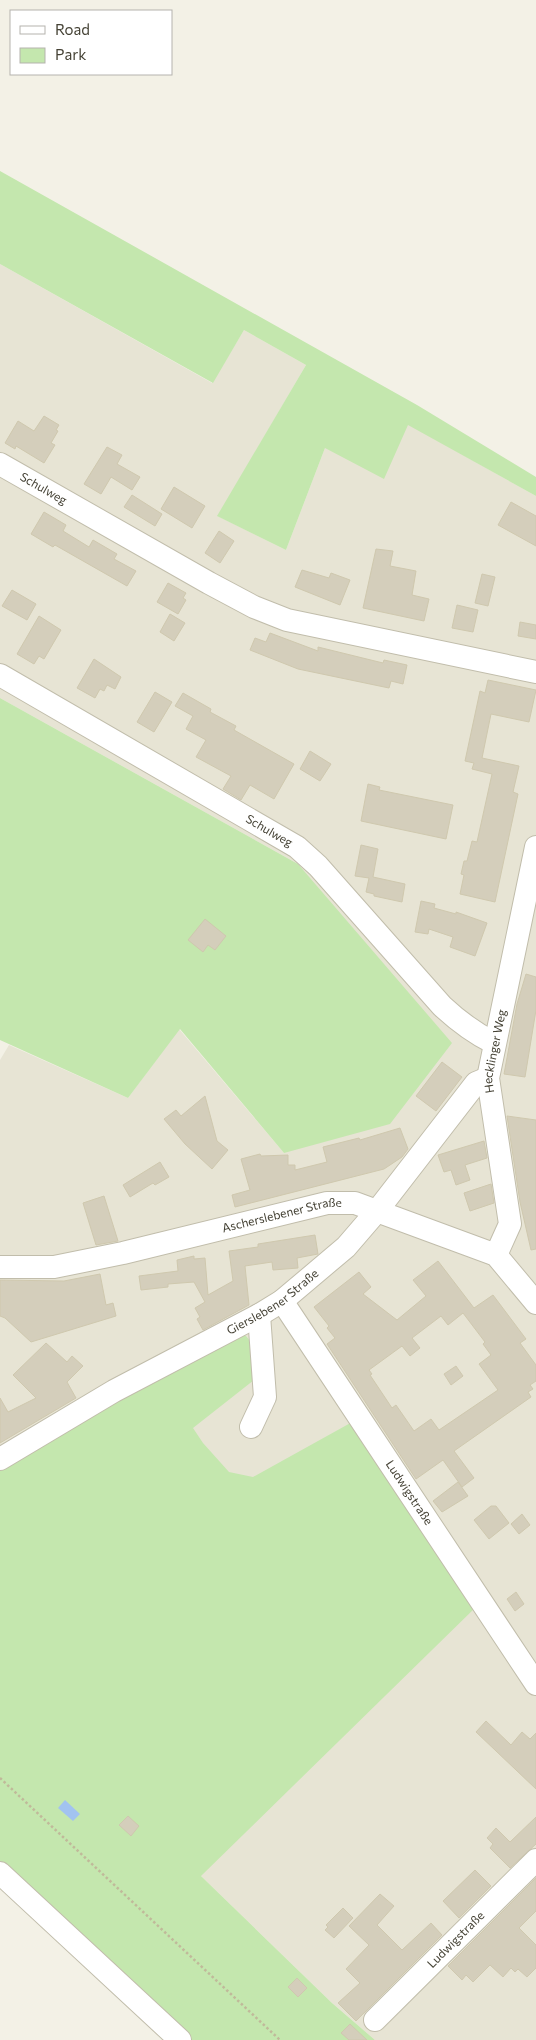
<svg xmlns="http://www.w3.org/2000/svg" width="536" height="2040" font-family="Commissioner,sans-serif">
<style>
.residential{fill:#e7e4d4}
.green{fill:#c4e7ae}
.water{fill:#a2c3f0}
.building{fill:#d4cebb;stroke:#cfc8ae;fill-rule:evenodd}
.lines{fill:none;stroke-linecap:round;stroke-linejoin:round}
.minor-casing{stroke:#c1bdab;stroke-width:24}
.path{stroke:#c0b99a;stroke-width:2.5;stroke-dasharray:2.5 2.5;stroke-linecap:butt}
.minor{stroke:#fff;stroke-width:22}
.labels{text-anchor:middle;stroke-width:4;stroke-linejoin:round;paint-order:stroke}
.street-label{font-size:12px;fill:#454235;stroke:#fff}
</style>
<rect width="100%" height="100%" fill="#f3f1e6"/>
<!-- residential -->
<path class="residential" d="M0,264L212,383L244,330L306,365L218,516L286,550L325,448L408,424L536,496V2040H375L332,2003L201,1876L47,1444L0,1471V1060L9,1045L128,1098L179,1029L284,1153L298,864L0,698Z"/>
<!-- green -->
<g class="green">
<path d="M0,171L417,405L536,477V496L408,425L384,479L325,448L286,550L217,516L306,365L244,330L213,383L0,264Z"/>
<path d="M0,698L298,864L452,1043L390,1124L284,1153L180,1029L128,1098L0,1040Z"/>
<path d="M238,1331L246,1336L255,1347L254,1380L193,1428L203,1443L229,1472L253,1477L354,1421L477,1606L201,1876L332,2003L375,2040H187L0,1863V1471Z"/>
</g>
<!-- water -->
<path class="water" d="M65,1800L80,1814L73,1821L58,1808Z"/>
<!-- building -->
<g class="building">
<path d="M44,416L59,425L56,430L58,431L51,443L55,445L44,463L16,446L15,449L5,443L18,421L34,431Z"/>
<path d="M107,447L122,455L117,464L140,477L132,490L111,477L101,494L84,484Z"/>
<path d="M174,487L205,506L192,528L161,509Z"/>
<path d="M132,495L162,514L155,526L124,507Z"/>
<path d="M511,502L536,516V546L498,525Z"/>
<path d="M44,512L66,525L63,531L89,547L93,540L117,554L114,559L136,571L127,586L55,545L53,547L31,534Z"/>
<path d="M219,531L234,541L220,563L205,553Z"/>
<path d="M376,549L393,551L390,566L416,571L412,595L429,599L424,621L363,608Z"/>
<path d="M302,570L329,578L331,573L350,580L340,605L295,587Z"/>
<path d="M482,574L495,577L488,606L475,603Z"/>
<path d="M168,583L186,593L183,598L186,600L178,614L157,602Z"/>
<path d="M12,590L36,604L27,620L2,606Z"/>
<path d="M457,605L478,610L473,632L452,628Z"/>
<path d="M170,614L185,623L174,641L160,632Z"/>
<path d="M39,616L61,630L44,659L39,656L34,664L17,654Z"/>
<path d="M520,622L536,625V639L518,636Z"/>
<path d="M270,633L318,651V647L383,663L384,660L407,665L403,684L391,681L389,688L298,669L250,650L255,638L266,642Z"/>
<path d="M94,659L121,677L115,689L107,685L104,691L100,689L95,698L77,688Z"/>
<path d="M488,680L536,690L529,722L491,714L482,758L519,766L513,792L518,794L495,902L460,894L464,875L461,874L464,861H467L472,841L477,842L492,774L472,769L474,763L465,761L480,691L485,693Z"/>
<path d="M155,692L172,702L154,732L137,722Z"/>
<path d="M183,693L211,709L210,712L236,726L234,730L294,764L274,799L250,785L241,800L223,789L231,776L196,757L206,740L186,729L193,716L175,706Z"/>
<path d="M310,751L331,764L320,781L300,769Z"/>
<path d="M368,784L380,787L379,790L453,805L446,839L361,821Z"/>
<path d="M361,845L378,849L373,877L405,884L402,902L374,896V894L366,892L369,878L355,876Z"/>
<path d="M421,901L435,904L434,908L456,914V912L487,923L475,956L450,947L453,937L429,929L428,934L415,932Z"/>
<path d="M205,919L226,936L215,950L208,945L203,952L188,940Z"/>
<path d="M526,974L536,977V1010L525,1077L504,1074L517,1004Z"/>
<path d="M442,1062L462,1077L436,1111L416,1096Z"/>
<path d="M205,1096L217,1141L228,1150L212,1169L185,1144L164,1119L176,1110L181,1116Z"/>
<path d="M507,1116L536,1120V1249L531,1250L520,1202Z"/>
<path d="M400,1128L408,1149L402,1157L384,1169L235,1207L232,1195L250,1190L241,1159L260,1154L261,1156L288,1155V1165H295V1170L327,1162L323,1147L359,1138L360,1140Z"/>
<path d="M484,1141L487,1158L465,1165L470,1180L456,1185L451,1170L444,1172L438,1155Z"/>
<path d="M160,1162L169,1177L155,1185L153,1183L130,1197L123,1185Z"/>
<path d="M491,1184L494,1203L470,1211L464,1193Z"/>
<path d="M104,1196L118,1241L96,1245L83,1203Z"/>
<path d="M315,1235L318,1254L297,1258L298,1268L273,1270L272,1262L245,1266L249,1305L203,1330L197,1319L200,1317L195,1308L205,1302L194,1282L168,1284V1287L141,1290L139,1276L178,1271L177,1260L194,1256V1259L205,1258L208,1295L233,1281L229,1251L258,1247V1244Z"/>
<path d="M438,1261L474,1308L493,1295L526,1339L520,1343L536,1365V1381L530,1385L533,1389L528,1392L531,1397L454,1451L474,1478L462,1487L443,1460L416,1479L327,1344L335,1338L327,1328L329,1326L314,1307L359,1272L371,1287L363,1294L397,1320L426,1296L413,1280ZM463,1313L485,1342L483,1344L491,1355L479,1364L498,1390L439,1430L431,1419L414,1431L396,1405L392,1408L370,1375L372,1374L369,1370L402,1346L410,1356L420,1348L412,1338L441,1316L448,1325Z"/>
<path d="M100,1274L106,1305L113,1303L116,1316L31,1342L5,1318L0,1316V1280L64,1281Z"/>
<path d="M46,1343L67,1362L72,1356L83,1366L67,1382L76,1398L0,1443V1398L8,1412L36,1398L13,1375Z"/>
<path d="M456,1366L463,1376L451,1385L444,1374Z"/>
<path d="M458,1482L468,1496L442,1512L433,1501Z"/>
<path d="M491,1506H496L509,1523L489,1539L474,1520Z"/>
<path d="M522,1514L530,1525L519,1534L511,1524Z"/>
<path d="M516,1592L524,1604L515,1611L507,1599Z"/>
<path d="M486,1721L511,1745L522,1732L530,1739L536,1733V1789L476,1732Z"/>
<path d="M128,1816L139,1826L131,1836L119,1825Z"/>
<path d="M536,1817V1844L510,1868L490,1848L493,1844L487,1838L496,1828L510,1842Z"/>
<path d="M475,1870L491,1886L459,1918L443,1901Z"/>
<path d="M536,1878V1911L519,1928L536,1945V1968L527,1977L518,1969L515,1972L511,1968L503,1977L490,1965L473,1982L466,1975L462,1980L448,1966Z"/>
<path d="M380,1894L394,1906L377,1925L402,1950L431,1923L442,1935L356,2021L338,2003L360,1983L346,1969L369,1945L349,1926Z"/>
<path d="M343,1908L353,1918L334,1938L325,1930L328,1927L326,1925Z"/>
<path d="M297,1978L307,1988L298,1997L288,1987Z"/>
<path d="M350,2024L367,2040H349L341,2033Z"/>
</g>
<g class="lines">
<!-- minor casing -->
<g class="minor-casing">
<g id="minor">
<path id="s1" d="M0,464L209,583L254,607L287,620L536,672"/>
<path id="s2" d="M0,675L297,847L318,866L442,1006C458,1021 474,1033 494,1043"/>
<path id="s3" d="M496,1255L510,1224L488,1078L536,847"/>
<path id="s4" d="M0,1267H54L123,1253L327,1203H355L496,1255L536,1303"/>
<path id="s5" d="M282,1301L536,1684"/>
<path d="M251,1427L265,1397L259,1315"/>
<path id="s6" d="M0,1459L114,1391L259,1315L282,1301L346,1247L377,1211L476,1083L488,1078"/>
<path d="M0,1873L180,2040"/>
<path id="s7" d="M375,2020L536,1860"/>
</g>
</g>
<!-- path -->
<path class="path" d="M0,1778L280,2040"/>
<!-- minor -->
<use href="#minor" class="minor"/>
</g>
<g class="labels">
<!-- street labels -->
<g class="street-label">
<text dy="4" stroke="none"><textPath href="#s1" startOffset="50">Schulweg</textPath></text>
<text dy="4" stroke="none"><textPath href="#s2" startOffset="311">Schulweg</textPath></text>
<text dy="4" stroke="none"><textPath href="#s3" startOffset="209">Hecklinger Weg</textPath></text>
<text dy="4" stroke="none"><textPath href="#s4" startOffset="288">Ascherslebener Straße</textPath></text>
<text dy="4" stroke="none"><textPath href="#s6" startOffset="315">Gierslebener Straße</textPath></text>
<text dy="4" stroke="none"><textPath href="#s5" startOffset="230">Ludwigstraße</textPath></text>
<text dy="4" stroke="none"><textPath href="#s7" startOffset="114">Ludwigstraße</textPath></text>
</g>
</g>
<!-- legend -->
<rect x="10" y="10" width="162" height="65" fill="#ffffff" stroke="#b5b3ae"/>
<rect x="20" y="26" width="25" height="8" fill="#ffffff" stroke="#b5b3ae"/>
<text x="55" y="35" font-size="15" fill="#454235">Road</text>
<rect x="20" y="48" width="25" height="15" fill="#c4e7ae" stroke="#b5b3ae"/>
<text x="55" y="60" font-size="15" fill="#454235">Park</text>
</svg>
